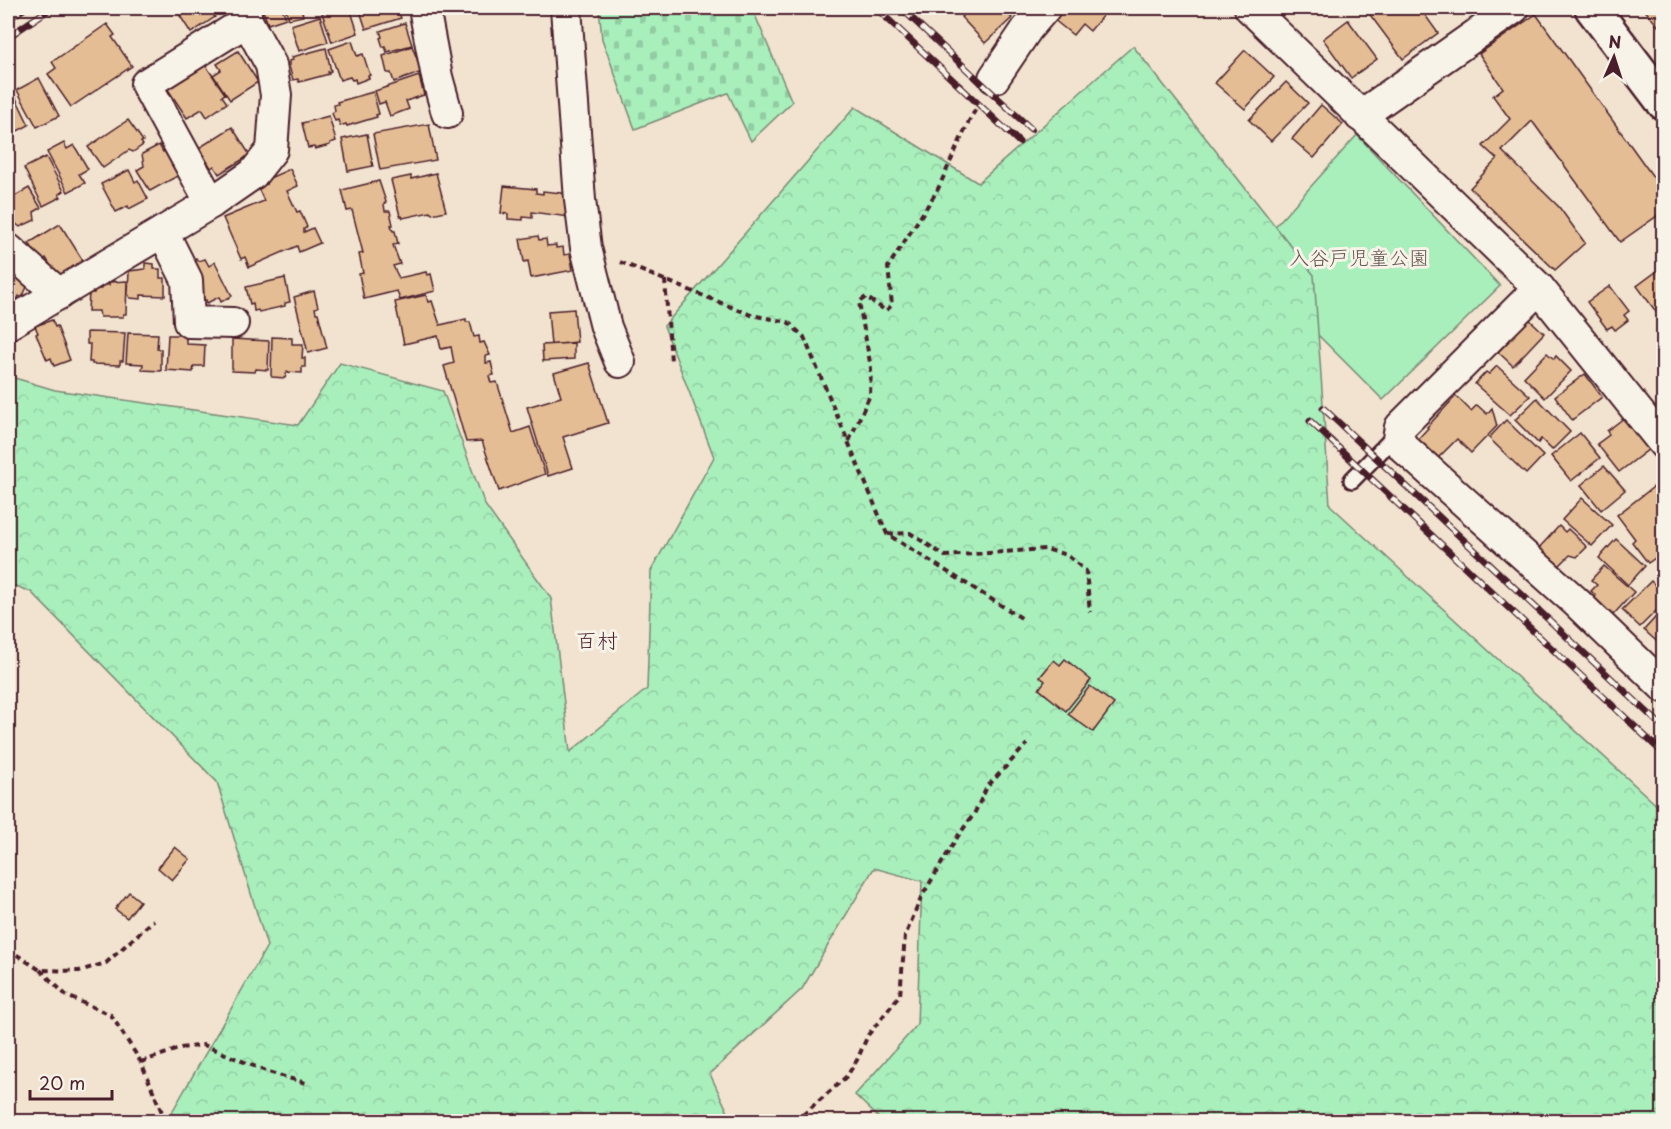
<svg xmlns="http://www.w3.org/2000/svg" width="1671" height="1129" font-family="'Playpen Sans','Klee One',sans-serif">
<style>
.green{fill:#a8efbc;stroke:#798774;stroke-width:1.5}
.forest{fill:url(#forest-crowns);stroke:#798774;stroke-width:1.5}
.cemetery{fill:url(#cemetery-stones);stroke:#798774;stroke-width:1.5}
.building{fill:#e4bd94;stroke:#4a1f2b;stroke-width:1.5}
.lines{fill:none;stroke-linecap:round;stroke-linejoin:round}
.service-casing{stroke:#4a1f2b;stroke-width:20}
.minor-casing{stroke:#4a1f2b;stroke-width:34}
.tertiary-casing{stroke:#4a1f2b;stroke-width:38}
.path{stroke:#4a1f2b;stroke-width:4;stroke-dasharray:6 4.5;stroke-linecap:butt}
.service{stroke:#f7f3e8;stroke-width:15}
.minor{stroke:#f7f3e8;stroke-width:30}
.tertiary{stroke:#f7f3e8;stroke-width:33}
.rail-casing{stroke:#4a1f2b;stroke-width:7}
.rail{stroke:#f7f3e8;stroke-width:4.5;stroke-dasharray:14;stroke-linecap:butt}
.labels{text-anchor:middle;stroke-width:6;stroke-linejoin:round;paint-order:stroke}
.park-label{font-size:20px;fill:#62534f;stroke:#f7f3e8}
.neighbourhood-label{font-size:21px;fill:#4a1f2b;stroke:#f7f3e8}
</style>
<defs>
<pattern id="forest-crowns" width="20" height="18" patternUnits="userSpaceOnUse" patternTransform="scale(1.5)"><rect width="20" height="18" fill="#a8efbc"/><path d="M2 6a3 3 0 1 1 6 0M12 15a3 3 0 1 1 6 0" fill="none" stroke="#92cca2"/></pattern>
<pattern id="cemetery-stones" width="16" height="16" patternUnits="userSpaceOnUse" patternTransform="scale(1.5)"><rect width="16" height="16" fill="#a8efbc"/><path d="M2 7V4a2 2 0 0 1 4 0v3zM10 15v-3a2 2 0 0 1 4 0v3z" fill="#92cca2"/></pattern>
</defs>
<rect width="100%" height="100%" fill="#f1e3cf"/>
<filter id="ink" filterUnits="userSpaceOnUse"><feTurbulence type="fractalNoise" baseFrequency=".0167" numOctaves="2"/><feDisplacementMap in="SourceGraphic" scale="12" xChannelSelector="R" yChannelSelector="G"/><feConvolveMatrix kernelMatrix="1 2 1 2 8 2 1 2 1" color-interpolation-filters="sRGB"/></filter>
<g filter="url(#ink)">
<!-- green -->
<path class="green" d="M1357,135L1500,286L1383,400L1244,261Z"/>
<!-- forest -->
<path class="forest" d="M1133,46L1314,275L1330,505L1663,811V1121H882L855,1095L917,1025L922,881L874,868L802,989L710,1074L732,1121H170L172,1112L267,946L217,782L31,592L8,583V376L55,390L298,425L340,363L443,391L485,505L551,598L570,752L647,689L651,571L714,457L664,326L855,107L978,183Z"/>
<!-- cemetery -->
<path class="cemetery" d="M599,8H752L792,102L751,141L728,93L635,129L602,39Z"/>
<!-- building -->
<g class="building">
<path d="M175,8H209L215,17L191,33Z"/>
<path d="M262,8H282L286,18L268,24Z"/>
<path d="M285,8H313L302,11L303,16L289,19Z"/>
<path d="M337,8H350L358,33L332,42L322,13Z"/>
<path d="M359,8H408L409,10L399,13L401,18L366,29Z"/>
<path d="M971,8H1015L1008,14L1012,18L985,43L961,17Z"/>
<path d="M1062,8H1109L1090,31L1082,24L1073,35L1053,19Z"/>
<path d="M1365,8H1420L1438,33L1403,59Z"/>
<path d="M1643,8H1664V33Z"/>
<path d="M1536,14L1664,192V211L1620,242L1532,121L1502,151L1559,207L1585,243L1555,270L1470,188L1497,159L1483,146L1510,119L1493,96L1503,88L1479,54Z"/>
<path d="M320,16L328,42L299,51L291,25Z"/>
<path d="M1348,20L1377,59L1351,78L1323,39Z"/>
<path d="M405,23L412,45L387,52L385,46L383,47L380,38L382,37L380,31Z"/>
<path d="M107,24L115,35L112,37L132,66L71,107L48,74L56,68L52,62Z"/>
<path d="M352,41L357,56L363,54L370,75L368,76L369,78L356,83L355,79L352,80L350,77L340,80L329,49Z"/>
<path d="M412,46L422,72L394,82L391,73H387L383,56Z"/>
<path d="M326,48L331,71L328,72L329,74L299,82L298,79L293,80L289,66V61L293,60L292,57Z"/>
<path d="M1245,50L1274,77L1245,109L1215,83Z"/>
<path d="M238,51L258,82L230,100L213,75L221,70L217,64Z"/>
<path d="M202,60L225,94L222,96L227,103L207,117L202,109L187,118L165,85Z"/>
<path d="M419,76L424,95L406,101L409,109L390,116L385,102L379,104L375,91Z"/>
<path d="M39,78L59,116L37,127L17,90Z"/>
<path d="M1286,82L1308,103L1271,141L1249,120Z"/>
<path d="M373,92L379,114L376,115L377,117L347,126L346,124L340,126L338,120L335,121L332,113L335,111L334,105L338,104L337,102Z"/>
<path d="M15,96L29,125L8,136V100Z"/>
<path d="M1321,105L1343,124L1314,158L1292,139Z"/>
<path d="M329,116L336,141L330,143V145L315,149L314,147L308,148L302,123Z"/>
<path d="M128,120L143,141L141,142L143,145L133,152L129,150L103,168L88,147Z"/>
<path d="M429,124L436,160L380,170L373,134Z"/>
<path d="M232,127L250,155L219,174L214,166L211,168L199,148Z"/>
<path d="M367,134L373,166L348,171L342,139Z"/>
<path d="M64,143L67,149L74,145L88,169L79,174L85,183L68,192L47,152Z"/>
<path d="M159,145L163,152L170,148L183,173L150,191L137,170L144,166L142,154Z"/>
<path d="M46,157L64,191L59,194L61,197L43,206L24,168Z"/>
<path d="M290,169L298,186L287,191L297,212L300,211L307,227L304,229V232L313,228L320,243L299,252L297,246L249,267L245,257L241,259L223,218L264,201L258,188L267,184L265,180Z"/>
<path d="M129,170L135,182L138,180L148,199L129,209L128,206L116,212L101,184Z"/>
<path d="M436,173L446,211L432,214L430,212L403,218L402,216H400L391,180L411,176V179Z"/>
<path d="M379,181L386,202L384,204L385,211H390L393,225H391L393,231H395L398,244L393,245L400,264L393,266L399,278L426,272L427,275L431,274L435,291L400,300L397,291L364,299L359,274L363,273L359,254L363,253L352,210L347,211L342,190Z"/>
<path d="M504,186L536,189V193L543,194V191L571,194L569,217L532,212V218L523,217V220L508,219V214L501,213Z"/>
<path d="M29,188L41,208L34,212L35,220L20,227L16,224L8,228V200Z"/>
<path d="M60,224L85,264L59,280L46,258L41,261L29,243Z"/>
<path d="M538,236L539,240L546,239L547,246L556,245V248L563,247L564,255L570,254L573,270L531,278L528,261L524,262L520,239Z"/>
<path d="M196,258L198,261L205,259L209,266L215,262L232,296L221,302L219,297L207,303L206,300L204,301L195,286L189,262Z"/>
<path d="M145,263L154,264V269H160V278H165V296L141,295V299L130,298L128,294L129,271L145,269Z"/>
<path d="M1664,266V320L1663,321L1637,286Z"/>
<path d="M8,268L31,278L22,298L19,296L15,304L8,301Z"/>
<path d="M285,278L290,302L285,303V306L259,312L258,310L254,311L253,303L250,304L246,287Z"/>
<path d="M127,281L126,314H123V317H100L99,311H88L89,292L94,293V289H101L102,285H109V282Z"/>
<path d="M1610,286L1629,311L1624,315L1628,320L1615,330L1612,326L1607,329L1587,302Z"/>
<path d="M314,291L318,307L315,308L316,313H318L327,348L308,353L294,297Z"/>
<path d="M426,295L428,302L432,301L440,325L466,319V322H470L474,337L479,336L480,343L484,342L490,355L486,356V363L491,362L494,375L489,376L491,383L497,382L513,433L530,427L545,474L499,491L482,441L466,442L444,366L454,363L451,347L441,349L438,336L404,344L395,302Z"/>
<path d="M574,309L577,342L551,345L548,311Z"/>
<path d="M1529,319L1544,333L1513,366L1498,352Z"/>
<path d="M52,320L55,327L57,326L70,360L54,366L51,358L47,360L36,334L38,333L35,326Z"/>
<path d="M87,332L125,333L123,361H120V365L92,364V362H89L90,344H87Z"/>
<path d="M128,333L158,334L157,349H161V371L142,370L143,364L126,363Z"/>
<path d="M168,335H186V344L205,345L204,366H194L193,372L166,370Z"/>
<path d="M272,337L292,338V344H303L302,358H305V367H302V373L287,372L285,378L272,377L271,375Z"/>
<path d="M232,339L269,341L268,370L256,369L255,372L232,371Z"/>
<path d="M574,343V359L543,361L542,345Z"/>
<path d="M1547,353L1554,359L1556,356L1571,371L1545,398L1524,377Z"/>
<path d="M589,363L608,423L563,437L573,468L548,476L527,407L561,397L554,373Z"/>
<path d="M1497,366L1530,396L1510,415L1475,384L1486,372L1489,374Z"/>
<path d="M1585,374L1602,397L1572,420L1555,396Z"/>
<path d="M1456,396L1471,411L1477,405L1487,414L1492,408L1497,426L1471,453L1457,439L1438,458L1418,439L1428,428L1427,427Z"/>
<path d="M1537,398L1570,432L1552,450L1541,439L1538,443L1515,420Z"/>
<path d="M1624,418L1649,449L1619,472L1597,444L1609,435L1607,431Z"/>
<path d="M1506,420L1543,456L1526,474L1489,438Z"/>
<path d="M1580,433L1600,458L1571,481L1551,456Z"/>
<path d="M1604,466L1625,490L1601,510L1581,485Z"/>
<path d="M1656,485L1664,494V563L1658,556L1648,563L1632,542L1635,539L1617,515Z"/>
<path d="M1582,498L1612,525L1592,546L1562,520Z"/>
<path d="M1559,526L1565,532L1568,529L1587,547L1577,557L1570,555L1558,567L1538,549Z"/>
<path d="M1616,539L1645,566L1628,585L1599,558Z"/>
<path d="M1604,566L1634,592L1613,615L1594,598L1596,596L1591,591L1597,585L1591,580Z"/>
<path d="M1651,581L1664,594V603L1640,627L1622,610Z"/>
<path d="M1664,608V647H1663L1644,630Z"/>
<path d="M1065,659L1091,680L1066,711L1039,689L1045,681L1040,677L1054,660L1060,665Z"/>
<path d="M1090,686L1114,704L1093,732L1068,714Z"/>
<path d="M175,847L190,859L172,880L158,868Z"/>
<path d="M129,892L140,901L127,918L115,909Z"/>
</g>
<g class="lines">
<!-- service casing -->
<g class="service-casing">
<path id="service" d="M1352,480L1398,433"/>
</g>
<!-- minor casing -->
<g class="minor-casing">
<g id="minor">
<path d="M424,8L437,77L447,113"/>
<path d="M566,8L580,200L586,248L606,327L620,362"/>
<path d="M1250,8L1539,288L1664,444"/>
<path d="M994,78L1027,29L1045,8"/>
<path d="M1360,116L1514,8"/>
<path d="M211,203L146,84L247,21"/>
<path d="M163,232L187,280L189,322L233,323"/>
<path d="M8,249L59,294"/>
<path d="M1539,288L1400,427L1398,439L1404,448L1575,601L1664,687"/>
<path d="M8,324L211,203L253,174L272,150L276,95L271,65L247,21L245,8"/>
</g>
</g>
<!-- tertiary casing -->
<g class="tertiary-casing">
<path id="tertiary" d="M1592,8L1664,103"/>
</g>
<!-- path -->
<g class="path">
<path d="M620,262L751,315L788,322L804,337L887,534L1023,619"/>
<path d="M665,280L671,361"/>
<path d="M849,441L870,395L871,368L859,302L866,297L886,311L892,305L888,267L937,191L969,121L980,102"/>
<path d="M888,534L910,533L945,556L1045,549L1067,555L1086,571L1090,612"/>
<path d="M8,949L40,970L79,971L106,963L154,920"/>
<path d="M40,970L67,996L111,1015L141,1062L166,1122"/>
<path d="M141,1062L181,1048L204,1045L268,1072L309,1084"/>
<path d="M795,1122L847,1076L857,1060L868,1035L900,995L905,936L922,896L958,836L974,814L987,787L1027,744"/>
</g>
<!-- service -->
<use href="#service" class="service"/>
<!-- minor -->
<use href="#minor" class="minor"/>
<!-- tertiary -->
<use href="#tertiary" class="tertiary"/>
<!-- rail casing -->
<g class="rail-casing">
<g id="rail">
<path d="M876,8L1019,142"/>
<path d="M901,8L1031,129"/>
<path d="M8,19L25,8"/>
<path d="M8,37L51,8"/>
<path d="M1323,408L1664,728"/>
<path d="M1310,421L1664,754"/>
</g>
</g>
<!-- rail -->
<use href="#rail" class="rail"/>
</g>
</g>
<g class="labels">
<!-- park labels -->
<g class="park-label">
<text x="1359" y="265">入谷戸児童公園</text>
</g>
<!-- neighbourhood labels -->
<g class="neighbourhood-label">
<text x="597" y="648">百村</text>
</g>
</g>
<!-- margin -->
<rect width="1671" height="1129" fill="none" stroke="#f7f3e8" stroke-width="30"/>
<rect x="15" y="15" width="1641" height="1099" fill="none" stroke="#4a1f2b" stroke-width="2" filter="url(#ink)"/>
<!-- north arrow -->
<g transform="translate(1614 57) rotate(3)" stroke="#f7f3e8" stroke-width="4.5" paint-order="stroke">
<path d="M0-4.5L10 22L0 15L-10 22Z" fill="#4a1f2b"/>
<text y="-9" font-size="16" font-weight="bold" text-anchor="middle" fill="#4a1f2b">N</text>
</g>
<!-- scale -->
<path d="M30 1090v9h82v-9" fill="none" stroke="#4a1f2b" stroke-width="3"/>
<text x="39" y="1090" font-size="18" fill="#4a1f2b" stroke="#f7f3e8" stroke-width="4.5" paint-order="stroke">20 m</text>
</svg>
